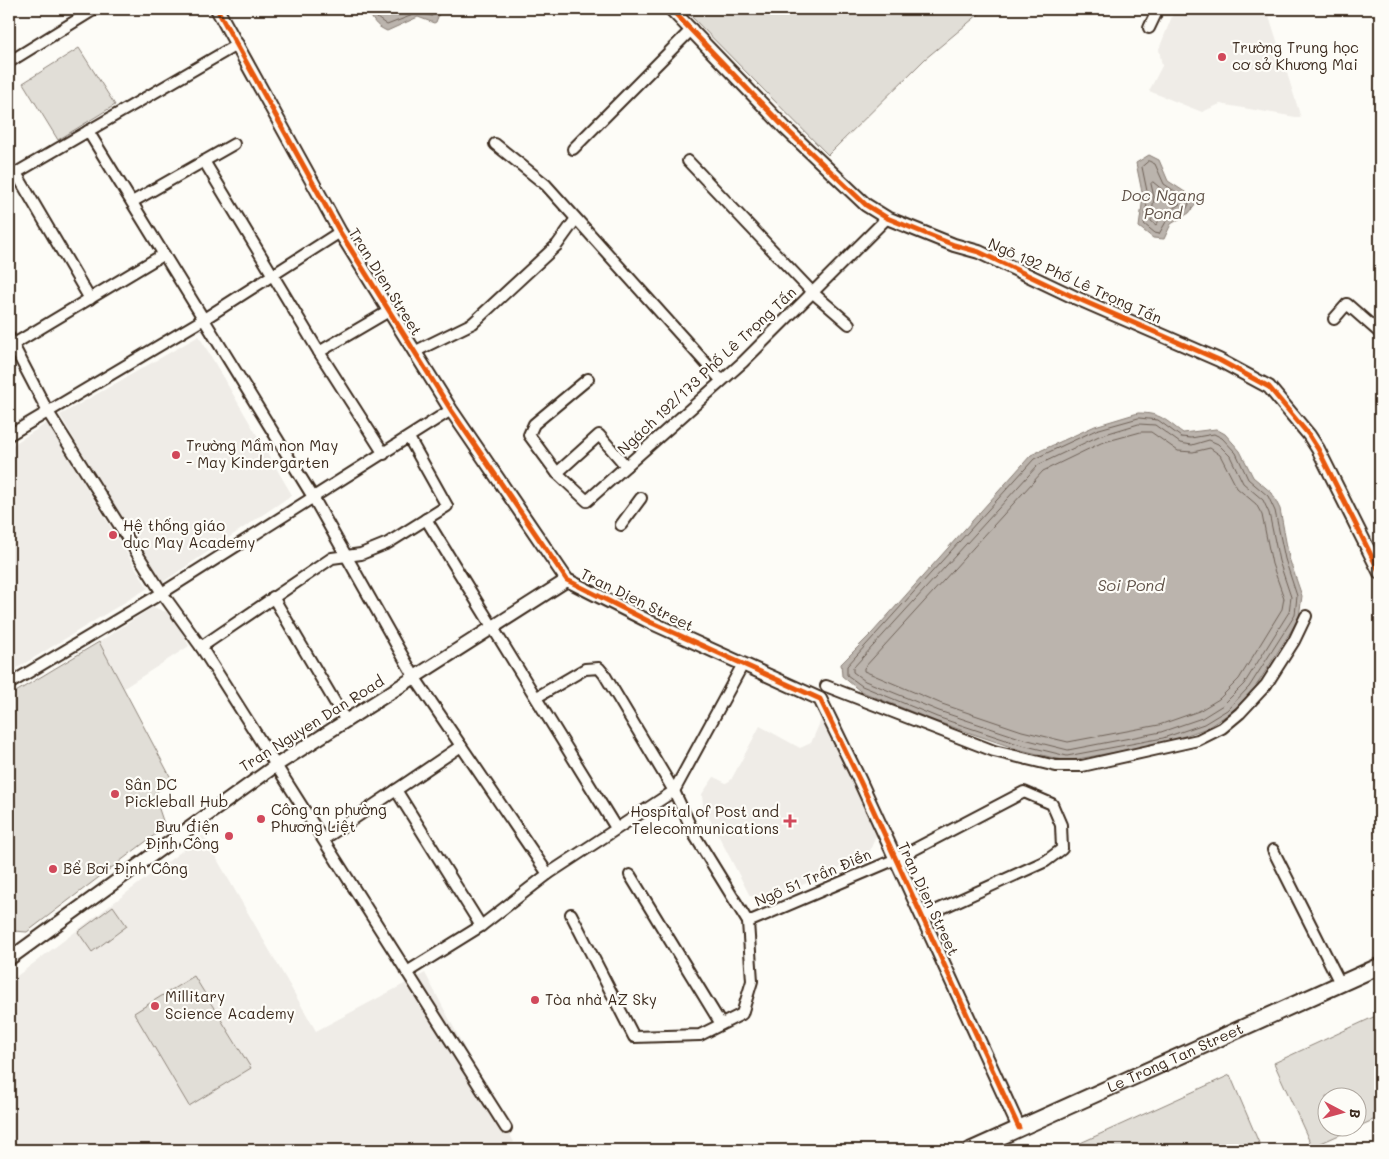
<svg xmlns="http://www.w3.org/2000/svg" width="1389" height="1159" font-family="Mali,sans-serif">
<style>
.built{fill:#efece7}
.green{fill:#e1ded7;stroke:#8e847a;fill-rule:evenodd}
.water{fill:#bbb4ad;stroke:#887d74}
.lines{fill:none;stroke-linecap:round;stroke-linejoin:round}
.shore{stroke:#6e6157;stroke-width:1}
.minor-casing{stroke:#3b2a1e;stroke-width:14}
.tertiary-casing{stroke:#3b2a1e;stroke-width:16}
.secondary-casing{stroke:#3b2a1e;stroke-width:19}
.minor{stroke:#fdfcf7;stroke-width:10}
.tertiary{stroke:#fdfcf7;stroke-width:12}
.secondary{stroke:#fdfcf7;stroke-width:15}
.cycleway-casing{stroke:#fdfcf7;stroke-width:8}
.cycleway{stroke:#e8590c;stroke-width:5}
.poi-dot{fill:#d1495b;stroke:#fdfcf7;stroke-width:2}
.labels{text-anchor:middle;stroke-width:4.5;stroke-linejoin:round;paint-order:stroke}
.poi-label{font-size:15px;fill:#3b2a1e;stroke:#fdfcf7;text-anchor:start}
.street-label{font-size:15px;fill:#3b2a1e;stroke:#fdfcf7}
.water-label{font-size:16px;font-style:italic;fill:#615349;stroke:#fdfcf7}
</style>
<rect width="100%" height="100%" fill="#fdfcf7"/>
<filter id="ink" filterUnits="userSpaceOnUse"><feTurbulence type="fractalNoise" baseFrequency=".02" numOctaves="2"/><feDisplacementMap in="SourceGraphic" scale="10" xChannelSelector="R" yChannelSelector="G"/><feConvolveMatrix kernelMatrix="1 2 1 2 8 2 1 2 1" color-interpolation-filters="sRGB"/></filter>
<g filter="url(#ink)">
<!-- built -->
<g class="built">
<path d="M1175,9H1267L1301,118L1220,104L1202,112L1149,91L1162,66L1159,49Z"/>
<path d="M199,336L292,495L160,584L60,415Z"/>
<path d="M47,423L148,588L9,673V447Z"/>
<path d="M153,607L172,614L189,646L124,688L99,642Z"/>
<path d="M821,720L826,722L876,835L868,856L768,900L750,896L703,806L702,794L714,777L726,783L731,780L760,726L800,748L811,743Z"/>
<path d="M203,835L316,1031L425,973L514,1142L501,1150H9V982Z"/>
</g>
<!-- green -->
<g class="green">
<path d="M684,9H985L925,59L828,155Z"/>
<path d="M79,48L115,105L58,140L23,83Z"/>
<path d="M99,642L172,780L154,794L165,827L27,932L13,931L9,924V696Z"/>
<path d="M113,906L127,926L92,952L78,932Z"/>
<path d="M194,976L251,1068L189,1106L134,1013Z"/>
<path d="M1380,1014V1117L1312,1147L1274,1063ZM1326,1096H1356V1126H1326Z"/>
<path d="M1230,1075L1262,1150H1065Z"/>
</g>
<!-- water -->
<g class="water">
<path d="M373,9H441L436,22L434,23L418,17L387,31C378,27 374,23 370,14Z"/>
<path d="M1149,155L1159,160L1168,181L1188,194L1196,204L1189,213L1171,224L1164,239L1153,238L1139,227L1143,197L1136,163Z"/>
<path d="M1138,413C1161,413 1165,420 1183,433L1216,429L1225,434L1240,451L1253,477L1272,493L1280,509L1289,558L1302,596L1299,617L1291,631L1253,691L1230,713L1207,728L1164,743L1067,761L1017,749L935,721L860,691L842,676L841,664L873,632L1031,455L1095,426Z"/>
</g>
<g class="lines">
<!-- shore -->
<g class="shore">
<path d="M377,9V18L387,25L418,13L432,16L436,9"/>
<path d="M1149,161L1155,164L1164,184L1185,198L1189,204L1186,210L1167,220L1159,234L1155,233L1144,224L1148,196L1142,167Z"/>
<path d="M1153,182L1180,204L1163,215L1156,225L1151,221L1154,197L1151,184Z"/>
<path d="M1139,418L1158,420L1181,437L1191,438L1214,434L1222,438L1236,453L1248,479L1268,496L1275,511L1285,559L1297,596L1295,615L1249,687L1227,710L1204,724L1163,738L1067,756L1018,744L937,717L862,686L847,675V666L1034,459L1096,430Z"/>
<path d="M1139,424L1155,425L1180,443L1192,445L1209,440L1218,444L1230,456L1243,483L1263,500L1269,513L1279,561L1291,597L1289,612L1244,684L1223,705L1202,718L1161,732L1068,750L1020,738L939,711L865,681L853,672V668L1038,465L1099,436Z"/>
<path d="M1141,432H1151L1178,451L1193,452L1210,448L1220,455L1237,488L1256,504L1262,515L1272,564L1284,598L1282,609L1239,679L1219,699L1199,711L1159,725L1068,742L1022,731L942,704L864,671V668L1043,471L1101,443Z"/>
</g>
<!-- minor casing -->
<g class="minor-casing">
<g id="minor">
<path d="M1149,28L1158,9"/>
<path d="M9,62L95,9"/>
<path d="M88,131L313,497L415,678L548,874"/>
<path d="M495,144L546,185L721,380"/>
<path d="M573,149L692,29"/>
<path d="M204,161L319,352L389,311"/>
<path d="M688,161L812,292L849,324"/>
<path d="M16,173L90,299"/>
<path d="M9,177L238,44"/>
<path d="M132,202L234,144"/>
<path d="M1334,319L1347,304L1380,333"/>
<path d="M9,337L48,412L162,593L201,647L506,1128"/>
<path d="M9,347L164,254"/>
<path d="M319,352L384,454"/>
<path d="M414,352L473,323L557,245L575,220"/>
<path d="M588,379L534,424L529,435L557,473L587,501L743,362L887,218"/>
<path d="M9,435L204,319L340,232"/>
<path d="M557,473L599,435L626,466"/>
<path d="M426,519L616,828"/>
<path d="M621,525L641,498"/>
<path d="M273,597L346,721"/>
<path d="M201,647L332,558L361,554L388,543L447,506L409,438"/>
<path d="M9,684L162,593L451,410"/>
<path d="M826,686L994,751L1056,766H1082L1198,740L1222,728L1240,713L1266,685L1294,641L1306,616"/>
<path d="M537,697L585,669L599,668L604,674L674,791L695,836L748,922L752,981L742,1014L700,1035L634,1037L571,914"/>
<path d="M396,790L481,926"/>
<path d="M324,839L461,746"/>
<path d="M1273,850L1340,983"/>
<path d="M630,875L721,1024"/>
<path d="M748,922L896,859L1024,792L1052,804L1061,825L1062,849L1046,861L922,917"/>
<path d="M407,972L481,926L548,874L674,791L743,664"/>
</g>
</g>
<!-- tertiary casing -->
<g class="tertiary-casing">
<g id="tertiary">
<path d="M217,9L340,232L451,410L567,580L650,622L820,699L860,781L1019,1128"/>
<path d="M671,9L785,128L866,205L887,218L954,245L979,252L1074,297L1219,360L1269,387L1309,435L1318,449L1380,573"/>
<path d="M9,959L275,766L567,580"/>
</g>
</g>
<!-- secondary casing -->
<g class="secondary-casing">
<g id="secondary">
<path id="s1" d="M971,1150L1380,966"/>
</g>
</g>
<!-- minor -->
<use href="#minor" class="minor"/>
<!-- tertiary -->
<use href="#tertiary" class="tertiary"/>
<!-- secondary -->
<use href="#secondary" class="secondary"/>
<!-- cycleway casing -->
<g class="cycleway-casing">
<g id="cycleway">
<path d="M217,9L340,232L451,410L567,580L650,622L820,699L860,781L1019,1128"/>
<path d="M671,9L785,128L866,205L887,218L954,245L979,252L1074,297L1219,360L1269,387L1309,435L1318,449L1380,573"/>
</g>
</g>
<!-- cycleway -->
<use href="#cycleway" class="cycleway"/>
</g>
</g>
<!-- markers -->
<g class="poi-dot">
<circle cx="1222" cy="57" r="5"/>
<circle cx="176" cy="455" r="5"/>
<circle cx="113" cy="535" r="5"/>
<circle cx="115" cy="794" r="5"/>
<circle cx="261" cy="819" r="5"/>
<path d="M787.5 813.5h5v5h5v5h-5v5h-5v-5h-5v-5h5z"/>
<circle cx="229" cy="836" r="5"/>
<circle cx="53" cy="869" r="5"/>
<circle cx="535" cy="1000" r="5"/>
<circle cx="155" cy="1006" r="5"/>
</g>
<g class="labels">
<!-- poi labels -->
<g class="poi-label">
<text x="1232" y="53">Trường Trung học<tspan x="1232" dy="17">cơ sở Khương Mai</tspan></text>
<text x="186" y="451">Trường Mầm non May<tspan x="186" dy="17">- May Kindergarten</tspan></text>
<text x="123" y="531">Hệ thống giáo<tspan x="123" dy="17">dục May Academy</tspan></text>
<text x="125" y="790">Sân DC<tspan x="125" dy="17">Pickleball Hub</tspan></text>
<text x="271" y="815">Công an phường<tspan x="271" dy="17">Phương Liệt</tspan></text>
<text x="779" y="817" text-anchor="end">Hospital of Post and<tspan x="779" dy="17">Telecommunications</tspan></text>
<text x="219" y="832" text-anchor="end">Bưu điện<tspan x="219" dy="17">Định Công</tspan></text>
<text x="63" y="874">Bể Bơi Định Công</text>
<text x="165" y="1002">Millitary<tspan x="165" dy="17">Science Academy</tspan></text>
<text x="545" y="1005">Tòa nhà AZ Sky</text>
</g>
<!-- street labels -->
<g class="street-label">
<text transform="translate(1075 281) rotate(24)" y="5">Ngõ 192 Phố Lê Trọng Tấn</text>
<text transform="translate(385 282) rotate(58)" y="5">Tran Dien Street</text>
<text transform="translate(707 371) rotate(-43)" y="5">Ngách 192/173 Phố Lê Trọng Tấn</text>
<text transform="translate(637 600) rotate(26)" y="5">Tran Dien Street</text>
<text transform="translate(312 724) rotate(-32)" y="5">Tran Nguyen Dan Road</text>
<text transform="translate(813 878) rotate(-23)" y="5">Ngõ 51 Trần Điền</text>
<text transform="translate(928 899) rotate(65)" y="5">Tran Dien Street</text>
<text dy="5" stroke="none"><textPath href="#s1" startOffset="224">Le Trong Tan Street</textPath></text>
</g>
<!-- water labels -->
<g class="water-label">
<text x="1163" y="201">Doc Ngang<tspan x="1163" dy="18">Pond</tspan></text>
<text x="1131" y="591">Soi Pond</text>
</g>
</g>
<!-- margin -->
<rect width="1389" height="1159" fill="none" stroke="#fdfcf7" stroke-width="30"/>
<rect x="15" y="15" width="1359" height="1129" fill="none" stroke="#3b2a1e" stroke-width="2" filter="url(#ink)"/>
<!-- north arrow -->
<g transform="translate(1342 1112) rotate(96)"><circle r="24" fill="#fdfcf7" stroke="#afa8a0"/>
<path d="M0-4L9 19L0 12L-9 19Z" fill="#d1495b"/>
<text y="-8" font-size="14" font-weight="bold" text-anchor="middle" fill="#3b2a1e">B</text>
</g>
</svg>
